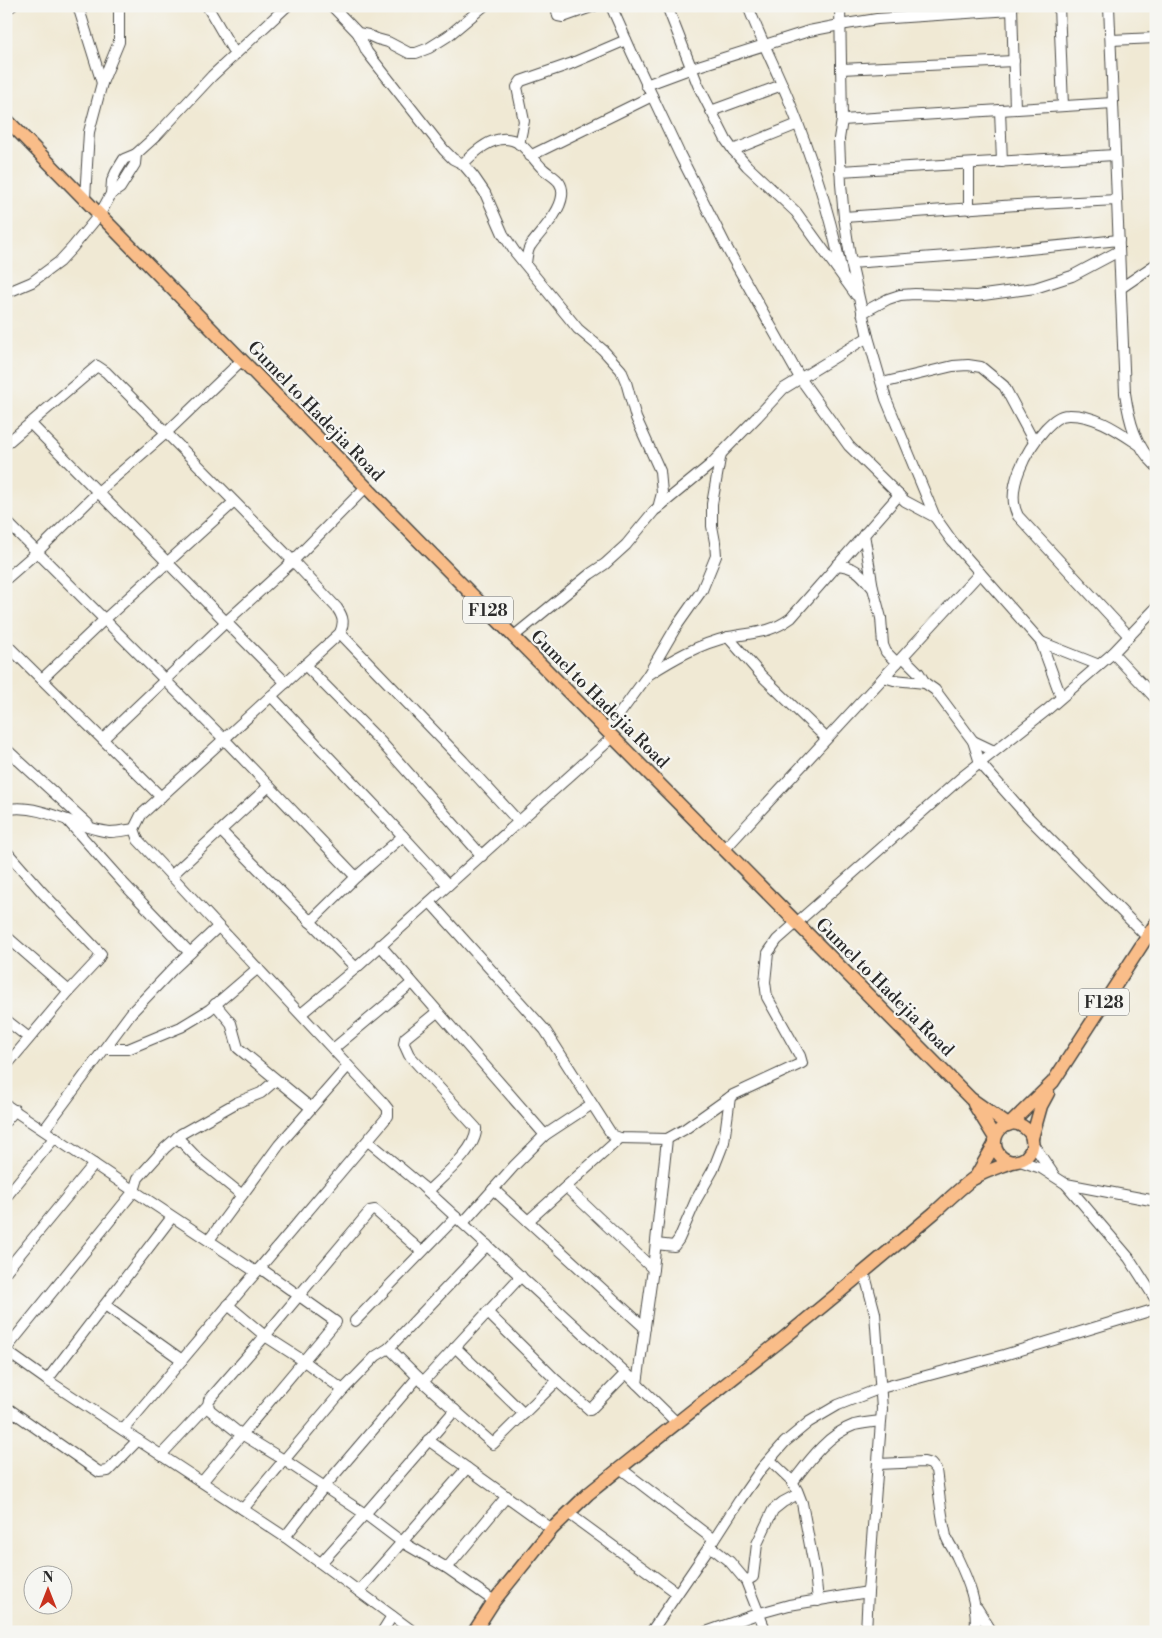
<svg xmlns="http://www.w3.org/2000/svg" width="1162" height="1638" font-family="'Libre Bodoni',serif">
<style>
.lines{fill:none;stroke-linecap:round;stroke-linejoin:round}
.minor-casing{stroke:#494844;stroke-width:12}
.major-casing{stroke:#494844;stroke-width:15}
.minor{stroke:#fff;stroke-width:10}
.major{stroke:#f9bd89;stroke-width:12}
.labels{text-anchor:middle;stroke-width:4.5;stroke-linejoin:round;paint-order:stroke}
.shield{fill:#f6f6f2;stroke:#686867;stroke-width:1}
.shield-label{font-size:16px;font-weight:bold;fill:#2b2b2b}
.street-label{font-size:18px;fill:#2b2b2b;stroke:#f6f6f2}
</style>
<rect width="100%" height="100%" fill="#f6f6f2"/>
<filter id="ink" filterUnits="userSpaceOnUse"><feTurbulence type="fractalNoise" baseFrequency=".02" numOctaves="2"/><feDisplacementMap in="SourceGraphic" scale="10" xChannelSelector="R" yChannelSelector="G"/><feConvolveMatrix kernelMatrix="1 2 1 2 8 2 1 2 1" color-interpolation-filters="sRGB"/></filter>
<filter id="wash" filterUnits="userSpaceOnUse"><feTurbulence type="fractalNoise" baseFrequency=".0096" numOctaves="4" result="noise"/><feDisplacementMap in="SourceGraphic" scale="20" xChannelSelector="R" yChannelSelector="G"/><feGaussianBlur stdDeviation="1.12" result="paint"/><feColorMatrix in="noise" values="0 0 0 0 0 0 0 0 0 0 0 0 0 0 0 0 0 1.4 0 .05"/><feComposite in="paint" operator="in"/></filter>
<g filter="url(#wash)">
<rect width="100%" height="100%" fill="#f0e9d4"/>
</g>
<g filter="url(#ink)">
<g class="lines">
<!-- minor casing -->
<g class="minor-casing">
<g id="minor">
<path d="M78,6L102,83"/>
<path d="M207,6L235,54"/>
<path d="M332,6L358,33L368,35L377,39L388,42L409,53H416L429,48L448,36L484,6"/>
<path d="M556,6L558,16L563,17L594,6"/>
<path d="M611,6L632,53L680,155L728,250L800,378L849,446L905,501L935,517"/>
<path d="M667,6L698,85L726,140L733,150L747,166L796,212L856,295"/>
<path d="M748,6C760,38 775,67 788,98C811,155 830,213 842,273"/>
<path d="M840,6L842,120L839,139L841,184L844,217L851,263L868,337L886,399L935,517L952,541L1041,642L1061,697"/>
<path d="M1012,6L1015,109"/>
<path d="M1059,6L1063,106"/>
<path d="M1109,6L1125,393C1129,420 1135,446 1156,466"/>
<path d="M6,9L12,6"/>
<path d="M358,33L367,52L444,150L453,159L463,164L474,177L485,193L503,234L515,252L578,329L603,350L621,370L626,382L636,418L660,471L662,493L658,508"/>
<path d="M1111,40L1156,38"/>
<path d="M841,69L1014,61"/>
<path d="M646,85L692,68L809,31L840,25L877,19L1012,10"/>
<path d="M1000,110L1002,162"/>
<path d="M711,111L782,85"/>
<path d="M842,120L1113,103"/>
<path d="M519,144L524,121L517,87L521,81L570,64L626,40"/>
<path d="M733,150L798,124"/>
<path d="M530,156L652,96"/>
<path d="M463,164C476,150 499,129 520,144C528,150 534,160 541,167C551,177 564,179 562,196C560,213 541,231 531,245C527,250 527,257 526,263"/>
<path d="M969,164V209"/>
<path d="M840,171L1115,155"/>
<path d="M111,194L112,181L116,172L124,159L136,154L157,135L212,76L287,6"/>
<path d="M85,198L89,132L102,83L119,42V6"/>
<path d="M844,217L1017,205L1117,200"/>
<path d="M851,263L989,253L1119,240"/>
<path d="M1121,288L1156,264"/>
<path d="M6,293L32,282L59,262L72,248L100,214L111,194L120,188L135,164L136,154"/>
<path d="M862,313L888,299L900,295L915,294L976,296L1035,288L1072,276L1119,251"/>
<path d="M882,383L953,366L968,365L981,367L1004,386L1034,442"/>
<path d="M31,424L286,683"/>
<path d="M6,444L97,366L106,372L293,561L337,608C344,618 344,623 340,633L141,815L134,829L138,840L384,1104L388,1109V1116L123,1430"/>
<path d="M6,521L224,739L356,877"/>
<path d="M864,534L873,588L881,618L883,645L886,652L897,663"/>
<path d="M837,565C856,567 860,573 872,587"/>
<path d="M6,579L37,552L98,492L166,433L242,360"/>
<path d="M340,633L463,761L519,822"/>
<path d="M514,636L590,574L605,564L626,545L654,511L710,465L757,417L783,389L868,337"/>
<path d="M1129,636L1018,516C1004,489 1027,449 1045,429C1051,423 1058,415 1068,415C1094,414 1117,430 1138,444"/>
<path d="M728,637L761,675L826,738"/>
<path d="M1041,642L1099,665"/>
<path d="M6,644L161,797"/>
<path d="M1113,653L1156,699"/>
<path d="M903,657L919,673L925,683L935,690L973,741L980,763L1027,816L1147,937"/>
<path d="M305,665L381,742L482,856"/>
<path d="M648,675C673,659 699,644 729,637C754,632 769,634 791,618L899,495"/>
<path d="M884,677L894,680L925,683"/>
<path d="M42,679L104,620L234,502"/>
<path d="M271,696L379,810L448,885"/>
<path d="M607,731L648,675L676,627L702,590L716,556L715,542L712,526V504L721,453"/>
<path d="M103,739L227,621L293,561L366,487"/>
<path d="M973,741L994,751"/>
<path d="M6,749L88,824"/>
<path d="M6,814L10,809C42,804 79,829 110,832C118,832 127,830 134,829"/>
<path d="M67,820L125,885L190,953"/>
<path d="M221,831L356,968"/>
<path d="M724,850L980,573"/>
<path d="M6,851L42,892L101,954L97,961L69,991L6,1066"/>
<path d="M171,876L269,786"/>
<path d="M430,902L545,1030L612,1135L620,1138L667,1139L685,1129L733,1095L802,1063L800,1056L767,997L765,982L768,953L777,940L962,777L1047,710L1113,653L1156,608"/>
<path d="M310,922L356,877L403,836"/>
<path d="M6,936L69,991"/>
<path d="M380,945L545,1135"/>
<path d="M215,1004L231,1023L238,1048L311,1108"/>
<path d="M301,1014L356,968L613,737"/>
<path d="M6,1020L29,1038"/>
<path d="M105,1049H128L181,1027L209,1010L258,968"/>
<path d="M333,1049L412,983"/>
<path d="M6,1105L134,1191L256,1272"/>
<path d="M6,1121L15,1110"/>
<path d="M44,1130L131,1013L173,969L218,927"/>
<path d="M177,1137L200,1161L242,1195"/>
<path d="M368,1141L422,1186L626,1373L677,1423"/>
<path d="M1033,1144L1054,1175"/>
<path d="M1020,1161L1041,1168L1066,1184L1129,1258L1156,1300"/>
<path d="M1066,1184L1156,1201"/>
<path d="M566,1187L653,1269"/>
<path d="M493,1189L645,1328"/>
<path d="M428,1191C442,1177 478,1148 476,1128L409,1055L404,1044L405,1038L437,1012"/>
<path d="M6,1197L55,1137"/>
<path d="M528,1221L620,1138"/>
<path d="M463,1223L514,1166L545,1135L592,1104"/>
<path d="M209,1240L279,1145L348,1066"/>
<path d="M656,1244L674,1246L679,1239L696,1200L713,1170L724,1142L730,1097"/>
<path d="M6,1271L94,1164"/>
<path d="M864,1272L875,1313L882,1409L868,1592L866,1632"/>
<path d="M105,1305L182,1360"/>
<path d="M228,1305L265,1336L304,1361L343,1390"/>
<path d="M487,1312L557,1381L590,1410L626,1373"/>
<path d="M355,1321L456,1217"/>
<path d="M455,1347L524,1414"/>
<path d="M389,1348L423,1382L493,1444L557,1381"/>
<path d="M6,1349L134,1191L138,1178L165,1148L181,1134L236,1103L261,1093L276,1080"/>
<path d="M6,1351L47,1380L285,1537L414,1632"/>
<path d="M47,1380L172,1217"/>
<path d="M423,1382L521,1276"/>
<path d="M637,1384L653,1269L667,1139"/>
<path d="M208,1405L210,1410L235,1430L284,1460L365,1514L402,1542L447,1568L494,1601"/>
<path d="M6,1407L99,1472L108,1471L138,1440"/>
<path d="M428,1440L552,1529"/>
<path d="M161,1455L208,1405L209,1400L265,1336L370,1211L375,1210L421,1251"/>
<path d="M770,1460L791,1480L797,1490L802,1503L815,1572L818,1601"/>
<path d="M878,1464L924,1462L931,1464L936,1470C939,1492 941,1515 946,1536C948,1543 954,1550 957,1557C968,1580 979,1606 975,1632"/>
<path d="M620,1468L714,1540"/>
<path d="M202,1482L336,1322L260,1268"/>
<path d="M792,1483C809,1461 827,1435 854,1425C863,1423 872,1422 881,1421"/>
<path d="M243,1509L343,1390L376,1356L389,1348L487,1245"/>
<path d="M568,1513L677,1593"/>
<path d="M285,1537L324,1487L418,1377"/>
<path d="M710,1546L730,1562L746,1581L766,1632"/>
<path d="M321,1563L365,1514L455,1410"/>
<path d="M447,1568L507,1496"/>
<path d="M746,1581L753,1577L757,1544L773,1510L783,1502L798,1494"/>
<path d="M359,1591L467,1468"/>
<path d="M977,1608L992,1632"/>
<path d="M382,1632L392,1616"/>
<path d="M651,1632L714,1540L739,1501L762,1468L785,1442L809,1422L838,1405L881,1388L1004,1355L1156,1309"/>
<path d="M706,1632L760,1613L789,1605L868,1592"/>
</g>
</g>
<!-- major casing -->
<g class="major-casing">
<g id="major">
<path d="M6,119L417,539L971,1099L1008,1125"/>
<path d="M974,1104L995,1138"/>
<path d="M1010,1124L1053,1082L1156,923"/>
<path d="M1032,1138L1041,1106L1048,1093"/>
<path d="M975,1178L994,1145"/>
<path d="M474,1632L494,1601L552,1529L588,1494C652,1442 716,1392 780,1341C832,1299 883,1256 934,1213C947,1201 960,1188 974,1178C983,1172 1002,1166 1012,1162C1017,1161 1022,1161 1026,1157C1033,1151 1034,1141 1030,1133C1027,1129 1023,1126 1018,1124C993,1119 984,1157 1013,1162"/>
</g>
</g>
<!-- minor -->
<use href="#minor" class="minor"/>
<!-- major -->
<use href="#major" class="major"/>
</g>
</g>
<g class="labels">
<!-- shield labels -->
<g class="shield">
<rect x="463" y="596.5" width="50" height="27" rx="4"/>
<rect x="1079" y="988.5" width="50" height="27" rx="4"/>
</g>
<g class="shield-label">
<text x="488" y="616">F128</text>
<text x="1104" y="1008">F128</text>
</g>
<!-- street labels -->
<g class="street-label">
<text transform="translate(316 411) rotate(46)" y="6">Gumel to Hadejia Road</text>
<text transform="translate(600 699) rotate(45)" y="6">Gumel to Hadejia Road</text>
<text transform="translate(885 987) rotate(45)" y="6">Gumel to Hadejia Road</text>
</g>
</g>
<!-- margin -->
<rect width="1162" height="1638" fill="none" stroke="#f6f6f2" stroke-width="25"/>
<!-- north arrow -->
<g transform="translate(48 1590)"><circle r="24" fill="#f6f6f2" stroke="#a5a5a2"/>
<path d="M0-4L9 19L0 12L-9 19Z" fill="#c8321e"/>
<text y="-8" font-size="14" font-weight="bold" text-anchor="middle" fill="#2b2b2b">N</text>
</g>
</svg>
